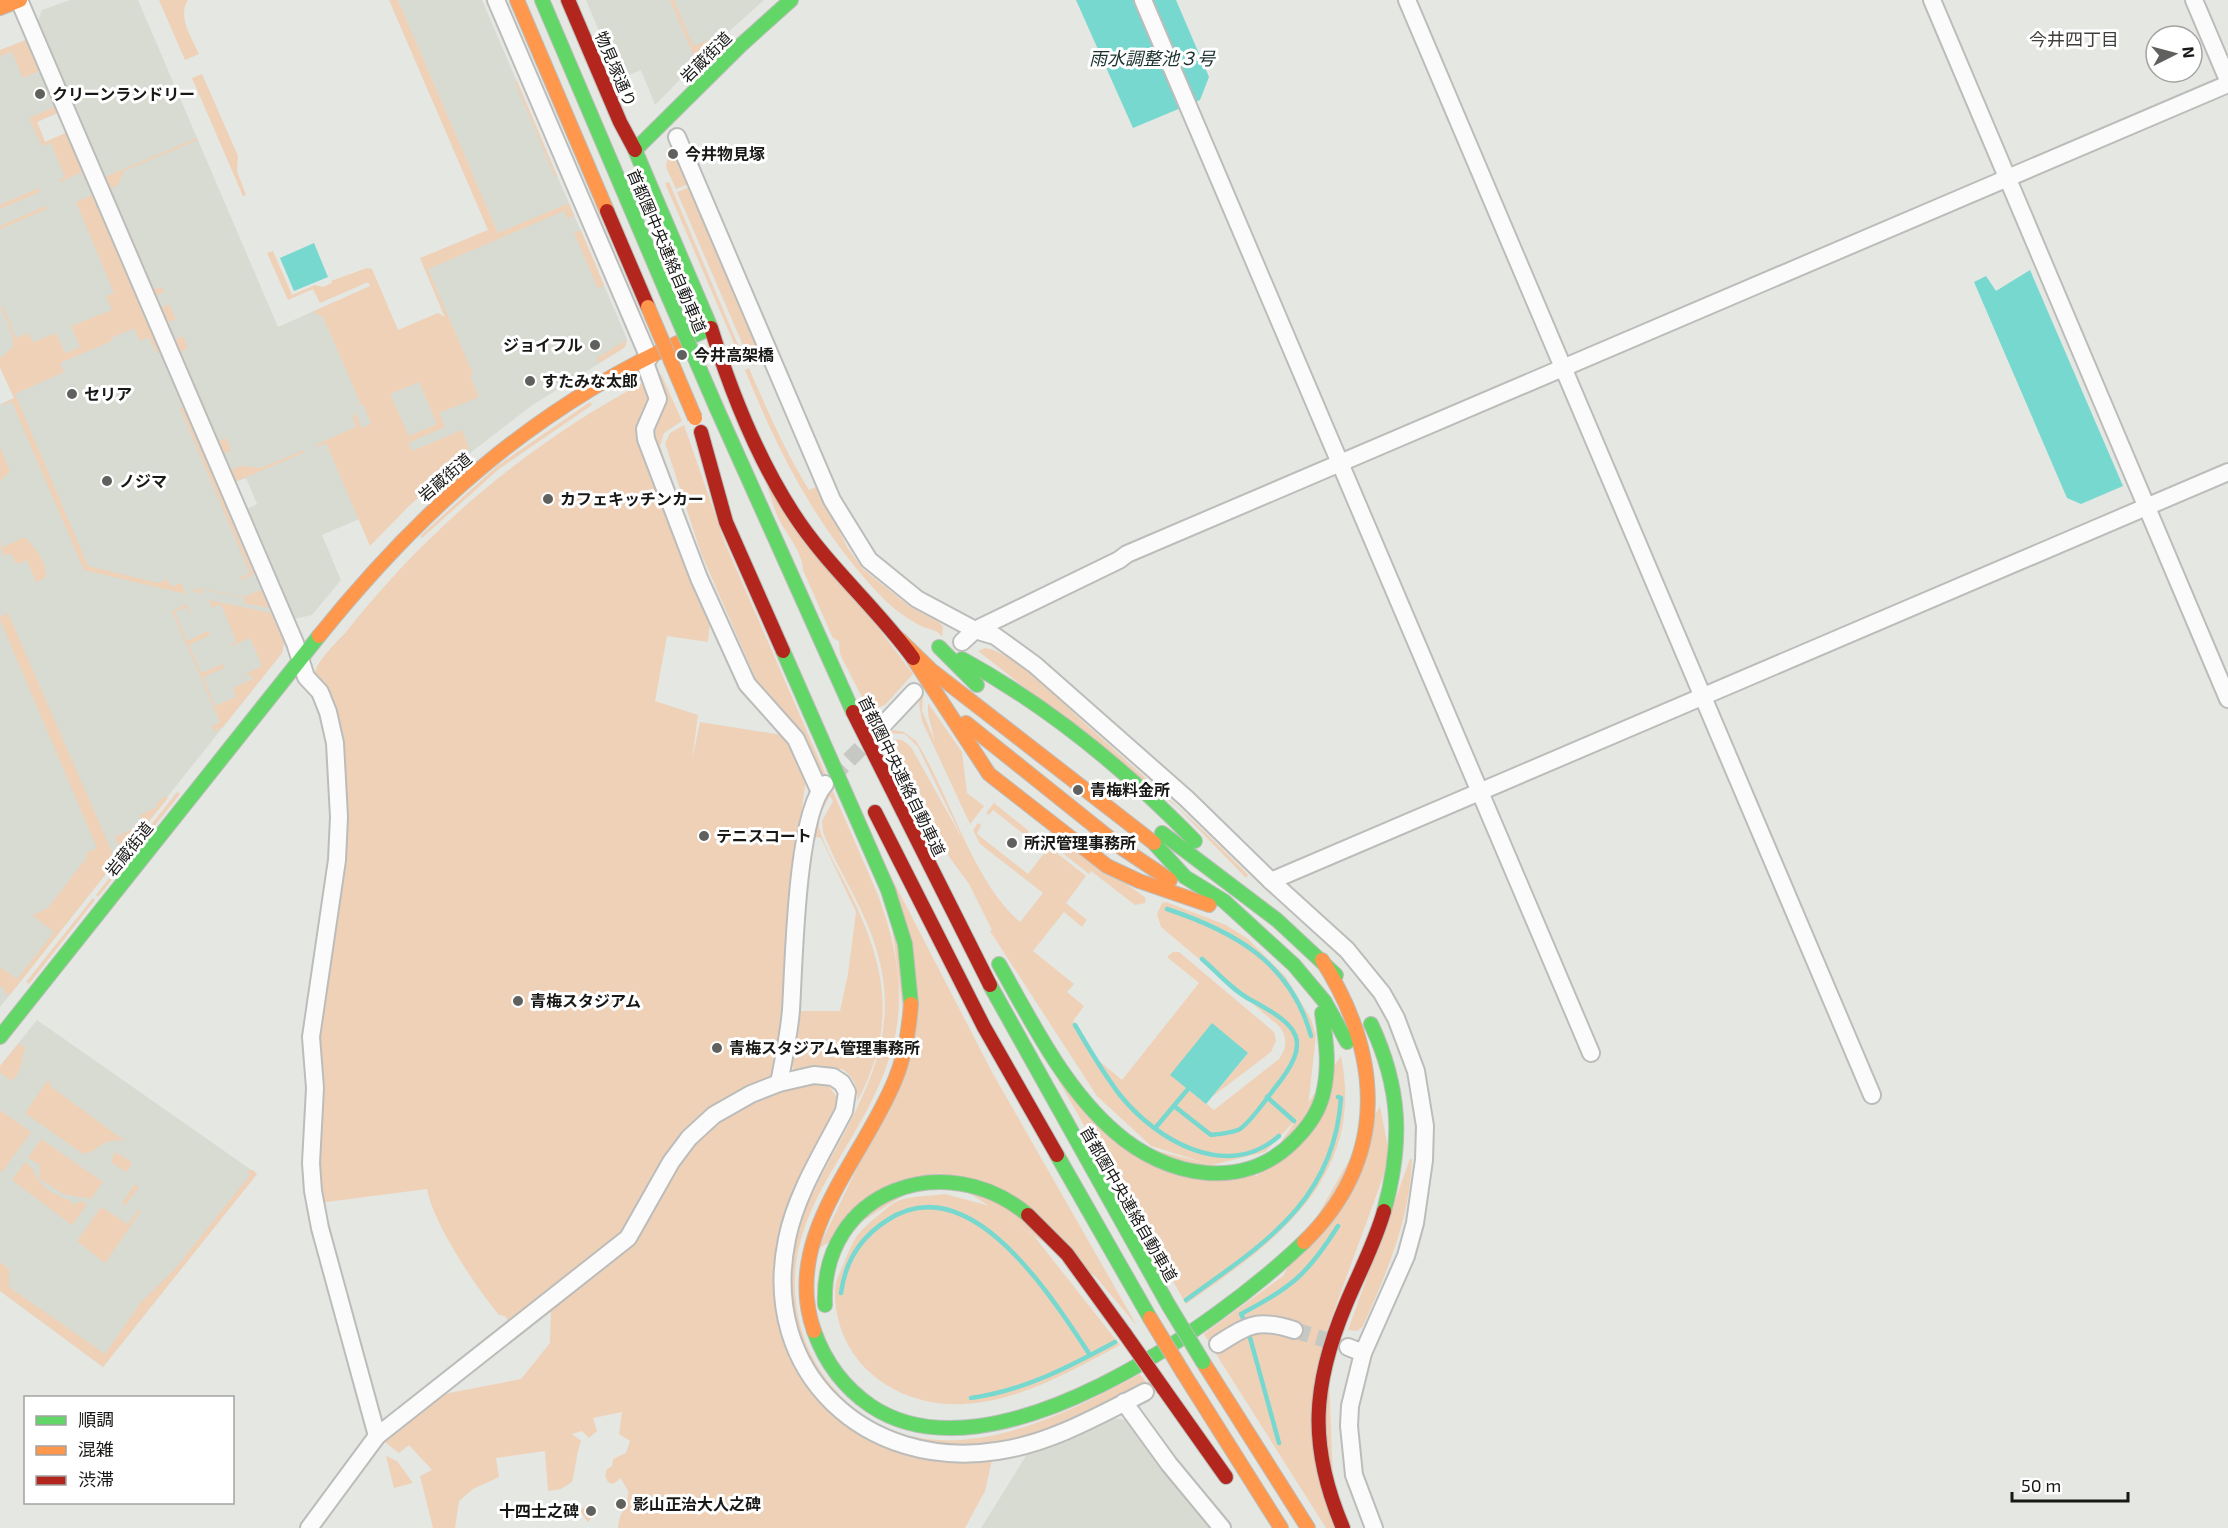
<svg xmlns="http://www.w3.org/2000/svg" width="2228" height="1528" font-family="'Exo 2','Noto Sans JP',sans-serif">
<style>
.built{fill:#d8dbd2}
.green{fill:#efd1b8;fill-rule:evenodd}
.water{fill:#77d8cf}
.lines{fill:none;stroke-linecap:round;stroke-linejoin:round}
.stream{stroke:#77d8cf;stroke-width:4.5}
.street-tunnel{stroke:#c6c8c4;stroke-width:16;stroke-dasharray:16 8;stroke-linecap:butt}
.street-casing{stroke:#bcbdba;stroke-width:20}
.fast-casing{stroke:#bcbdba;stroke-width:16}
.slow-casing{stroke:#bcbdba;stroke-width:16}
.jam-casing{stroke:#bcbdba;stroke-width:16}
.street{stroke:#fbfbfb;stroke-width:16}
.fast{stroke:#63d668;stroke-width:14}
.slow{stroke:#ff974d;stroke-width:14}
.jam{stroke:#b3261e;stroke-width:14}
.fast-bridge-casing{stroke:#bcbdba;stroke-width:16;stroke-linecap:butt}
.slow-bridge-casing{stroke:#bcbdba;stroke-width:16;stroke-linecap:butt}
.jam-bridge-casing{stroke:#bcbdba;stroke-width:16;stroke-linecap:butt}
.fast-bridge{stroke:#63d668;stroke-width:14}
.slow-bridge{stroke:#ff974d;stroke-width:14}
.jam-bridge{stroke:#b3261e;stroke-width:14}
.poi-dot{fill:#60615e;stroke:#fff;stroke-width:2}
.labels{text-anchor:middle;stroke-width:6;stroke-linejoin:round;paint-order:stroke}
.street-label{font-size:16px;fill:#181917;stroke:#fff}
.poi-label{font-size:16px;font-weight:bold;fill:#181917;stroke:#fff;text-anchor:start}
.neighbourhood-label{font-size:18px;fill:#3e403b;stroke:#fff}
.water-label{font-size:18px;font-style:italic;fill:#1a312e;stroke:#fff}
</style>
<rect width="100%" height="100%" fill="#e5e7e3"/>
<!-- built -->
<g class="built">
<path d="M70,0H138L278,327L371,286L393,340L445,318L423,265L498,233L398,0H482L627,339L624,348L531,406L438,478L327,443L359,519L322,535L341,580L312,615L294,619L247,509L257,504L246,478L235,482L38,21L42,10Z"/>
<path d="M586,0H764L714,45L655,105L641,70L619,79Z"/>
<path d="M26,40L57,113L37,122L45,142L66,133L284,643L282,653L0,1007V404L14,398L0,367V50Z"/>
<path d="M37,1020L257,1174L103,1367L0,1291V1066Z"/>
<path d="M1104,1417L1127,1420L1211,1528H981L1029,1451Z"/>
</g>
<!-- green -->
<g class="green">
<path d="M159,0H188C177,17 192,38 199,54L185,60Z"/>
<path d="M389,0H398L498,233L569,203L574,216L568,219L564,211L428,269L473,374L470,376L479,397L439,413L445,427L408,443L412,451L462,430L469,448L467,453L407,508L370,546L326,443L318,447L317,444L356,427L353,417L355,412L362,428L371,424L363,404L358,406L360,402L323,317L312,312L370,286L368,282L320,303L313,289L288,300L267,253L273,251L292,295L315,285L323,287L332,283L331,281L367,268L372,269L398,330L438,313L445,317L420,258L488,230ZM419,382L437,424L409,436L390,394Z"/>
<path d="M670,0H674L693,46L714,38L716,40L715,44L697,63Z"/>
<path d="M26,40L39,71L23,78L12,52L0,56V50Z"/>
<path d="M202,74L238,156L237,171L246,195L243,196L192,78Z"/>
<path d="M517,81L557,176L555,177L515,82Z"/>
<path d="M54,107L57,113L37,122L45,142L66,133L82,172L60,182L59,180L65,177L51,143L42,146L29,118Z"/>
<path d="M671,137L691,183L676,189L666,167Z"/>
<path d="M197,138L198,140L124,171L118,185L110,189L105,177Z"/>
<path d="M669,182L739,347L736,348L665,183Z"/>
<path d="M692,186L765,361L752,366L677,192Z"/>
<path d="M39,188L40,192L0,209V205Z"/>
<path d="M92,195L160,352L157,353L149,337L140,341L134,328L111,338L112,341L60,363L64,372L15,394L88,566L158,583L167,579L171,587L181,583L186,594L84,570L12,402L0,406L14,398L0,367V358L13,347L12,334L1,307L3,306L16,338L28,333L33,342L56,333L65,353L80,347L71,326L112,310L106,296L114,293L76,202Z"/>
<path d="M118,205L154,289L162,287L164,292L155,296Z"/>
<path d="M46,206L47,209L0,229V226Z"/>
<path d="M581,230L604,285L598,289L574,233Z"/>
<path d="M169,304L176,319L167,323L161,308Z"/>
<path d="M183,336L188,348L181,352L219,441L226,438L231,450L223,454L174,340Z"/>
<path d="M627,340L625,347L599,363L597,358Z"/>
<path d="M749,368C767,410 785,451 809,490L818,486L847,547L863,569L909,606L940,623L943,627L942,637C936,628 927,630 919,625C904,617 890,606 879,594C818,530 777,450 745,370Z"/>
<path d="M661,374L682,421L664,433L660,446L698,554L731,631L717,606L652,438L658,375Z"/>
<path d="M646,381L652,398L640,422L710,622L708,642L667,636L655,701L698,715L692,760L700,722L782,735L790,742L806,778L786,929L781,1025L771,1079L720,1102L681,1135L662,1161L619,1236L510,1324L505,1316L499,1315C475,1286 433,1223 427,1189L319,1203L316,1037L344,831L314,676C316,661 336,643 346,632C428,528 529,443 646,381Z"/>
<path d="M590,402L592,405L499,469L422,538L420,536L497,466Z"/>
<path d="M183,407L254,574L241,580L240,578L250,573L180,408Z"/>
<path d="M684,425L725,543L878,895C917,1001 900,1059 843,1152C822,1187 801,1223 796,1264C791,1305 802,1347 827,1380C912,1489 1044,1427 1140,1374L1146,1382C1095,1408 1043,1440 985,1445C834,1459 746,1328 810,1192L813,1193C856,1105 910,1040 872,936C859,900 837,868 823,832L822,821L833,801L830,796L819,816V827C825,850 840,872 850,893C887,968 897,1026 857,1102C859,1089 853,1076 842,1069L794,1070L792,1065L799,1011H840L848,974L856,912L821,838L813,836L818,813L829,792L802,733L756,685L754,675L701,553L665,443L670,433Z"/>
<path d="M0,447L10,471L0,481Z"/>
<path d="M304,450L305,452L235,482L230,470L241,466L261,468Z"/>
<path d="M764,477L913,674L885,705L869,711L840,654L839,641L833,638L803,570C803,554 788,536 781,523C773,509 770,492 764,477Z"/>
<path d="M25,537C34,548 49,562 45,578L36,582L27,560L16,564L11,553L3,556L0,541L3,547Z"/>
<path d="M201,588L244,597L261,590L269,608L244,603L245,598L201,589L200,594L192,591Z"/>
<path d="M209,600L271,613L284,643L282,653L222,728L220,727L215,733L212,726L220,722L172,611L187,604L191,615L185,607L175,612L187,641L208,631L210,635L189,645L201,673L223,664L224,668L203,677L215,706L236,697L233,688L253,679L250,674L241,676L262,666L250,638L229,647L236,641L221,604L212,608Z"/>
<path d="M8,613L116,861L9,996L0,985V967L17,979L54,932L32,915L48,908L87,857L86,853L97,848L0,620V617Z"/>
<path d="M985,648C1016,652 1066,707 1090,728C1144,777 1198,823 1248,875L1246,878L1177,807L978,651Z"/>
<path d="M923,694L922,711L935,742L928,714V703L962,752L967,793L984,806L970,824L922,721L919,703Z"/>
<path d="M894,730L904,732L916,741C950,794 972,881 1020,922L1043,893L980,844L973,830L978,823L981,825L977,834L1028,874L1049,847L1086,876L1066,903L1087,920L1082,927L1064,912L1033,951L1074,984L1067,992L1084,1006L1073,1021L1098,1060L1122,1080L1199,983L1167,957L1173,952H1179L1274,1032L1276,1041L1271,1052L1212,1097L1248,1053L1171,1075L1214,1110L1279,1059C1287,1048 1288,1037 1279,1026L1161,927L1157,914L1162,903L1166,902L1226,925L1248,939L1286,977L1311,1019L1316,1035L1308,1107L1265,1152L1212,1165L1151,1146L1097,1096L990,931L992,930L969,884L950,858L893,756L897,752L891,741C899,737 905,741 911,747L963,840L918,747L905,734L887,733Z"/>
<path d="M177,792L180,794L98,897L96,895Z"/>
<path d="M165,796L168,798L122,854L115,837L144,824L140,815L157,807L156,804Z"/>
<path d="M994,803L1029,831L1026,836L993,810L989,815L986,813Z"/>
<path d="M1051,830L1146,898L1145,903L1135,905L1091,871L1089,874L1045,839Z"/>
<path d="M884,863L992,1072L1137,1326L1095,1276L939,1173L818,1249L909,1060Z"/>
<path d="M93,898L95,900L29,984L26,982Z"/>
<path d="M1036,1041L1114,1140L1257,1176L1341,1056C1366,1179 1274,1243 1186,1304Z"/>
<path d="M19,1043L25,1048L19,1072L12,1081L0,1073V1066Z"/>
<path d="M47,1081L51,1083L50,1086L125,1141C98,1138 102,1151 83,1154L25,1113Z"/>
<path d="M801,1083H827L838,1099L836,1109C824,1137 811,1164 799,1192C793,1206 784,1220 780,1234C758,1321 807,1426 897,1450C927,1459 961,1459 992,1460L985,1491L965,1528H618C618,1515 629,1504 628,1491C627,1488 622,1482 621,1478L613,1484L608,1482L605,1476L607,1469L612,1466L613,1459L626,1453L630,1441L619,1434L622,1412L593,1418L597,1431L589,1438L582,1431L572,1434L581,1441C576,1454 576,1468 572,1482L561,1489L548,1491L545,1451L496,1458L499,1477L473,1489L459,1501L455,1528H433L420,1476L432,1470L409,1445L399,1453L382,1440L427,1404L449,1393L521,1379L550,1343L551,1307L634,1242L666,1184L693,1145L726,1115Z"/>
<path d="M1380,1106L1390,1158L1327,1330L1335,1528H1326L1216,1354C1249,1332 1258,1326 1298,1338L1302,1324C1254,1308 1250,1315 1209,1342L1204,1334L1283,1276Z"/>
<path d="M0,1110L31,1132L2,1172L0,1171Z"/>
<path d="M41,1139L103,1182L91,1199L63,1194L39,1178L40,1165L28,1158Z"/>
<path d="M115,1152L132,1162L128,1171H124L111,1162Z"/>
<path d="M1410,1159H1412C1410,1219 1387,1272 1363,1326L1357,1331L1348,1330Z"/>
<path d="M25,1162L32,1168C38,1185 52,1195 70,1200L72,1205L81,1201L87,1204L72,1225L12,1180Z"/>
<path d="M253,1170L257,1174L103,1367L0,1291V1262L9,1269V1287L105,1354L141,1302L174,1270L250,1175L246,1171Z"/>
<path d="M135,1184L139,1187L125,1206L122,1203Z"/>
<path d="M945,1194L990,1206L1034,1236L1120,1345C1071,1371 1020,1401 964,1404C911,1407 859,1380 841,1329C837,1316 833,1298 836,1284C837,1277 842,1269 844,1263C854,1239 855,1235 874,1219C882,1213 891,1203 900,1200C913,1196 931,1196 945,1194Z"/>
<path d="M101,1207L128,1224L139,1209L141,1211L105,1263L77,1241Z"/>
<path d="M386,1456L397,1461L413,1483L394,1488Z"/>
<path d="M590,1504L595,1505L598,1511L588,1522L579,1510Z"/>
</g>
<!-- water -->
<g class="water">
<path d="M1076,0H1176L1209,77L1200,100L1133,128Z"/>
<path d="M314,243L328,277L294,291L280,258Z"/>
<path d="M2030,270L2123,486L2081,504L2067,498L1974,282L1986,276L1996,291Z"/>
<path d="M1212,1023L1248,1053L1206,1104L1170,1075Z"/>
</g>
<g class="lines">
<!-- stream -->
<g class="stream">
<path d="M1167,909C1233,931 1291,962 1311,1036"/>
<path d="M1075,1025C1089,1049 1103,1073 1120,1095C1156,1140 1227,1182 1279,1136"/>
<path d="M1267,1097L1294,1121"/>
<path d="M1174,1106L1211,1135C1220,1134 1230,1133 1238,1130C1248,1126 1267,1098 1274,1089C1314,1040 1299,1026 1251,1000C1233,991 1217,972 1202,959"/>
<path d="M1156,1127L1188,1089"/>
<path d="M841,1293C845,1262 860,1238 886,1221C970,1164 1052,1298 1090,1355"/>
<path d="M1186,1300C1263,1244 1334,1202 1341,1098L1338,1097"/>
<path d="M1243,1318L1241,1314C1291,1288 1308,1274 1338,1226"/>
<path d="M1249,1334L1279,1443"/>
<path d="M971,1398C1023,1391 1069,1367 1115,1342"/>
</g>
<!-- street-tunnel -->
<g class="street-tunnel">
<path d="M832,777L871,738"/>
<path d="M1294,1330L1339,1344"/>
</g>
<!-- street casing -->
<g class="street-casing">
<g id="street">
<path d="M19,0L295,643L306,677L320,692L328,712L335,743L339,817L337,860L311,1037L315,1088L311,1163L313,1191L320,1228L377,1436"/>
<path d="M496,0L649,358"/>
<path d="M1143,0L1591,1053"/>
<path d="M1407,0L1872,1095"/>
<path d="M1932,0L2228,699"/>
<path d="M2194,0L2228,80"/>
<path d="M677,137L832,500L869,560L917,599L975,630L995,636L1035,665L1187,799L1271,881L1347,950L1382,993L1396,1018L1416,1071L1425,1126L1424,1160L1415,1223L1406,1256L1363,1353L1350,1406L1349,1426L1354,1475L1374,1528"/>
<path d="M644,360L658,399L645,429L646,439L699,578L747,684L796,739L819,790"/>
<path d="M962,642L975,630L1119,560L1127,554L2228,84"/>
<path d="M883,725L914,692"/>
<path d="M1271,881L2228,472"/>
<path d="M779,1083C784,1058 789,1034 791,1010C794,963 796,815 825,784"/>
<path d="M1218,1344C1248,1325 1258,1318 1294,1330"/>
<path d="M1348,1347L1363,1353"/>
<path d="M1124,1402L1169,1464L1222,1528"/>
<path d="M309,1528L377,1436L628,1238L671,1162L689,1138L714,1115L751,1094L779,1083L814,1075L833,1077L842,1083L847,1092L844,1111C823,1152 796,1194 787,1239C759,1373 867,1471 997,1451C1049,1444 1098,1416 1145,1392"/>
</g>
</g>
<!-- fast casing -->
<g class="fast-casing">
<g id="fast">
<path d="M542,0L669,298"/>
<path d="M684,340L711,328L635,150L741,45L791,0"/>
<path d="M717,409L853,712"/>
<path d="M939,647L977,685"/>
<path d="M783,651L888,890L905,944L911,1004"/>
<path d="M962,659C1050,707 1125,769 1195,841"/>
<path d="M1162,833L1277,920L1336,975"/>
<path d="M1154,843L1185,877L1224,901L1294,965L1325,1002L1347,1042"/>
<path d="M999,964C1032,1022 1064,1088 1115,1132C1166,1177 1244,1193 1295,1140C1307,1128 1319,1111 1323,1094C1330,1066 1326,1041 1322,1013"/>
<path d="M990,985L1169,1306"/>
<path d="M1371,1024C1401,1088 1403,1143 1384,1211"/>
<path d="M0,1037L319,636"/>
<path d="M1057,1155L1150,1318"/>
<path d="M825,1305C820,1190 946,1146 1028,1215"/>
<path d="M814,1331C825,1362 843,1387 871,1406C992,1487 1217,1325 1304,1242"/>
</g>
</g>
<!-- slow casing -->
<g class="slow-casing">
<g id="slow">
<path d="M517,0L607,211"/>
<path d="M0,8L20,0"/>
<path d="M319,636C421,509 534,408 684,340"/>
<path d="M899,639L931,670L1154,843"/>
<path d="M913,658L989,774L1107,866L1139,881L1209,905"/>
<path d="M966,723L1122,848L1170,880"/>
<path d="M1304,1242C1390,1158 1382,1055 1322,960"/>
<path d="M814,1331C781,1238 862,1161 895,1080C905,1056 909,1030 911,1004"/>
<path d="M1203,1362L1308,1528"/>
<path d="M1184,1374L1281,1528"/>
</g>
</g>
<!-- jam casing -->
<g class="jam-casing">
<g id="jam">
<path d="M568,0L620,122L635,150"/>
<path d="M607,211L648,307"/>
<path d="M711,328C731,392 756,456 793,513C827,566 876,607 913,658"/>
<path d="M701,432L726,522L783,651"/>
<path d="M853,712L990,985"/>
<path d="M875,812L984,1027L1057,1155"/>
<path d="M1028,1215L1067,1254L1125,1334"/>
<path d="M1163,1388L1226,1477"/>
<path d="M1343,1528C1308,1446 1312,1385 1346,1304C1359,1273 1375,1243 1384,1211"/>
</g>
</g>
<!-- street -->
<use href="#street" class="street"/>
<!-- fast -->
<use href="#fast" class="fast"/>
<!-- slow -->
<use href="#slow" class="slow"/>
<!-- jam -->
<use href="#jam" class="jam"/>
<!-- fast-bridge casing -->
<g class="fast-bridge-casing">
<g id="fast-bridge">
<path d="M669,298L717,409"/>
<path d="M1169,1306L1203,1362"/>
</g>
</g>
<!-- slow-bridge casing -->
<g class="slow-bridge-casing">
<g id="slow-bridge">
<path d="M648,307L695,418"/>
<path d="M1150,1318L1184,1374"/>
</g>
</g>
<!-- jam-bridge casing -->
<g class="jam-bridge-casing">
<path id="jam-bridge" d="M1125,1334L1163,1388"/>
</g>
<!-- fast-bridge -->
<use href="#fast-bridge" class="fast-bridge"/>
<!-- slow-bridge -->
<use href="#slow-bridge" class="slow-bridge"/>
<!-- jam-bridge -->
<use href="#jam-bridge" class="jam-bridge"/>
</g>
<!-- markers -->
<g class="poi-dot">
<circle cx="40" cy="94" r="6"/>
<circle cx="673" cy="154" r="6"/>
<circle cx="595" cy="345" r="6"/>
<circle cx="682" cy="355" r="6"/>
<circle cx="530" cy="381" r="6"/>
<circle cx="72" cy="394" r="6"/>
<circle cx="107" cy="481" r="6"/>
<circle cx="548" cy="499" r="6"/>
<circle cx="1078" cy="790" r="6"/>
<circle cx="704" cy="836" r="6"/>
<circle cx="1012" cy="843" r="6"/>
<circle cx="518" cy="1001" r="6"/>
<circle cx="717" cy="1048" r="6"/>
<circle cx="621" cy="1504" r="6"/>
<circle cx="591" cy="1511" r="6"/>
</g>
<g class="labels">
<!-- street labels -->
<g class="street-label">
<text transform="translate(706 57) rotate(-45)" y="6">岩蔵街道</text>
<text transform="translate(616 69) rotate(67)" y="6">物見塚通り</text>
<text transform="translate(667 251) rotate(67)" y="6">首都圏中央連絡自動車道</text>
<text transform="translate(445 477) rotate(-41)" y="6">岩蔵街道</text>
<text transform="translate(902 776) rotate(64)" y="6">首都圏中央連絡自動車道</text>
<text transform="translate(129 849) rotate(-51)" y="6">岩蔵街道</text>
<text transform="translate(1129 1204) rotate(60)" y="6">首都圏中央連絡自動車道</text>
</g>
<!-- poi labels -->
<g class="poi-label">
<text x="52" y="100">クリーンランドリー</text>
<text x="685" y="160">今井物見塚</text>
<text x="583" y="351" text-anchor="end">ジョイフル</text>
<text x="694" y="361">今井高架橋</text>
<text x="542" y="387">すたみな太郎</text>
<text x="84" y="400">セリア</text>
<text x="119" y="487">ノジマ</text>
<text x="560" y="505">カフェキッチンカー</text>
<text x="1090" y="796">青梅料金所</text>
<text x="716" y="842">テニスコート</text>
<text x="1024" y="849">所沢管理事務所</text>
<text x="530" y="1007">青梅スタジアム</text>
<text x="729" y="1054">青梅スタジアム管理事務所</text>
<text x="633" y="1510">影山正治大人之碑</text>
<text x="579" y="1517" text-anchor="end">十四士之碑</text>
</g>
<!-- neighbourhood labels -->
<g class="neighbourhood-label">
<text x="2074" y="46">今井四丁目</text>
</g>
<!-- water labels -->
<g class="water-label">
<text x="1152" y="65">雨水調整池３号</text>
</g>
</g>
<!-- legend -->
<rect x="24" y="1396" width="210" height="108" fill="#ffffff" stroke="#a3a3a2" stroke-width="1.5"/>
<rect x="36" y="1416" width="30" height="9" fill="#63d668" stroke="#a3a3a2" stroke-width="1.5"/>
<text x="78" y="1426" font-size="18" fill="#181917">順調</text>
<rect x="36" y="1446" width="30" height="9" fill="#ff974d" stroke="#a3a3a2" stroke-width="1.5"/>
<text x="78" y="1456" font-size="18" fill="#181917">混雑</text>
<rect x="36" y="1476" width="30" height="9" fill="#b3261e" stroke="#a3a3a2" stroke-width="1.5"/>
<text x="78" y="1486" font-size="18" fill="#181917">渋滞</text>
<!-- north arrow -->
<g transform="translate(2174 54) rotate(84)"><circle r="28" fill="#ffffff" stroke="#a3a3a2" stroke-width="1.5"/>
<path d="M0-4.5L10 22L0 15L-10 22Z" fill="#60615e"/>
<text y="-9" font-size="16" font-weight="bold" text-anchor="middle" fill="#181917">N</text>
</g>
<!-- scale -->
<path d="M2012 1492v9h116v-9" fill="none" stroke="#181917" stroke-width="3"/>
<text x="2021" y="1492" font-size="18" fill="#181917" stroke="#ffffff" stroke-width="4.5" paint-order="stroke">50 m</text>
</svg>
